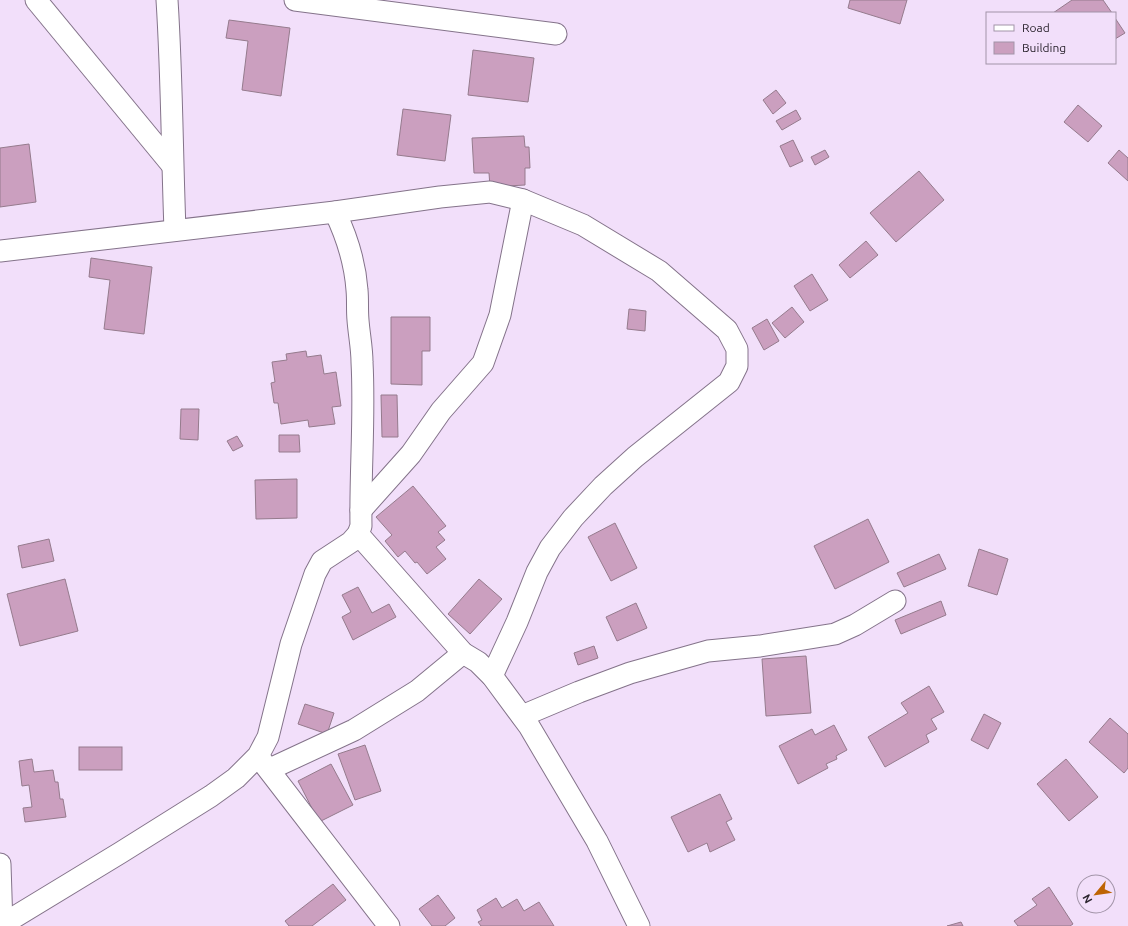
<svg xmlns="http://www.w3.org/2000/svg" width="1128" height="926" font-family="Ubuntu,sans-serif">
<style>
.building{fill:#cb9fbf;stroke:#957b8d}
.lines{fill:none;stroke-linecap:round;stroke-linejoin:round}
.minor-casing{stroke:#84738a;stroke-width:23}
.minor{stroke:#fff;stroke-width:21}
</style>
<rect width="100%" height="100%" fill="#f2dffa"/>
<!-- building -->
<g class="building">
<path d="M850,0H907L900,24L848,8Z"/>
<path d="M1072,0H1103L1112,13H1053Z"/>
<path d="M1115,18L1125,33L1115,39Z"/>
<path d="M229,20L290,28L281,96L242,90L248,41L226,38Z"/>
<path d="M473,50L534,58L528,102L468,95Z"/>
<path d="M776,90L786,103L773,114L763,100Z"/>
<path d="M1078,105L1102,126L1088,142L1064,122Z"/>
<path d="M403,109L451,115L445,161L397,155Z"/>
<path d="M796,110L801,119L782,130L776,121Z"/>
<path d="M524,136L525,147H529L530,168H525V185L490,187L489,173H474L472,138Z"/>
<path d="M793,140L803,161L790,167L780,146Z"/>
<path d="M29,144L36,202L0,207V148Z"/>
<path d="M825,150L829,157L815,165L811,157Z"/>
<path d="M1119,150L1128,158V181L1108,163Z"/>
<path d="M919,171L944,200L896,242L870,213Z"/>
<path d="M866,241L878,255L850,278L839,265Z"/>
<path d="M91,258L152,267L144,334L104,329L110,280L89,277Z"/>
<path d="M812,274L828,300L810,311L794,286Z"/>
<path d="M792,307L804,322L785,338L772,323Z"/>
<path d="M629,309L646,311L645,331L627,329Z"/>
<path d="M391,317H430V351H422V385L391,384Z"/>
<path d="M767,319L779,341L764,350L752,328Z"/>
<path d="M306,351L307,357L321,355L324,374L336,372L341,406L332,407L335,424L309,427L308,420L281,424L278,403H274L271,383L275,382L272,362L287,360L286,354Z"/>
<path d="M381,395H397L398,437H382Z"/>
<path d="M181,409H199L198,440L180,439Z"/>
<path d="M279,435H299L300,452H279Z"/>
<path d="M237,436L243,446L233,451L227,441Z"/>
<path d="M297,479V518L256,519L255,480Z"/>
<path d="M413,486L446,526L438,532L445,540L436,547L446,559L427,574L417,562L415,563L405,551L398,557L385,541L392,535L376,517Z"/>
<path d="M868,519L889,562L835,589L814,546Z"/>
<path d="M615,523L637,568L611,581L588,537Z"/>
<path d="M49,539L54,561L22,568L18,546Z"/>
<path d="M979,549L1008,559L997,595L968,586Z"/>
<path d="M939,554L946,569L904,587L897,573Z"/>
<path d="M65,579L78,631L20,646L7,594Z"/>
<path d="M479,579L502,599L470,634L448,614Z"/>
<path d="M358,587L372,613L389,604L396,617L353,640L342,617L351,612L342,595Z"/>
<path d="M941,601L946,615L901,634L895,620Z"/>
<path d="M636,603L647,628L617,641L606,617Z"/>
<path d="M594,646L598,658L578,665L574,653Z"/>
<path d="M806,656L811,713L766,716L762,659Z"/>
<path d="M929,686L944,712L931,719L937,729L926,735L929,742L885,767L868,737L908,713L901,703Z"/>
<path d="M305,704L334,713L327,734L298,724Z"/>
<path d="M984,714L1001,723L988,749L971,740Z"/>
<path d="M1110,718L1128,734V768L1124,773L1089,742Z"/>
<path d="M834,725L847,750L836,756L837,759L826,764L828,768L798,784L779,746L812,729L815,735Z"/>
<path d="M365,745L381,791L355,800L338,754Z"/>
<rect x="79" y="747" width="43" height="23"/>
<path d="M32,759L34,772L53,770L55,782H58L60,799H63L66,817L25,822L23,808L32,807L29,785L22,786L19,761Z"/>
<path d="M1066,759L1098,797L1069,821L1037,784Z"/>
<path d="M331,764L353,805L319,822L298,781Z"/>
<path d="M720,794L732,819L726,822L735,840L710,852L707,843L688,852L671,817Z"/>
<path d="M333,884L346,900L312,926H289L285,921Z"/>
<path d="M1049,887L1073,924L1070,926H1018L1014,921L1037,905L1032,899Z"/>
<path d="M438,895L455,918L445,926H432L419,909Z"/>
<path d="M496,898L502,908L517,899L524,911L539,902L554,926H481L478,922L482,920L477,910Z"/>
<path d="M961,922L963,926H947Z"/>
</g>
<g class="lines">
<!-- minor casing -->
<g class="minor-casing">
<g id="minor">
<path d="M36,0L172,165"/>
<path d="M167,0C172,77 172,153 175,230"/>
<path d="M295,0L556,34"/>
<path d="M0,251L335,212L440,197L490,192L523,200L583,225L659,271L727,330L737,349V366L729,382L635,457L603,486L573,518L550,548L537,572L517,622L492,676"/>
<path d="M361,510L411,454L441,411L483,363L500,315L523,200"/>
<path d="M358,534L463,653L478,662L492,676L529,726L597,841L639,926"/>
<path d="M522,716L579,692L630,673L708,651L760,646L835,634L855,625L895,601"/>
<path d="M261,760L389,926"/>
<path d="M270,769L354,730L417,691L463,653"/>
<path d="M0,864L2,926"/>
<path d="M4,926L13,918L120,853L211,796L236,778L258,756L268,737L291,644L315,574L322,561L351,542L358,534L361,526C360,472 365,417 362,362C362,348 359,334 358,320C357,310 358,300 357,290C355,262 347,237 335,212"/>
</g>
</g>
<!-- minor -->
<use href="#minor" class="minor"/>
</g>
<!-- legend -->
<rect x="986" y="12" width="130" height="52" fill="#f2dffa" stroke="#a294a8"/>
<rect x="994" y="25" width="20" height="6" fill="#ffffff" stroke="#a294a8"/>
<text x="1022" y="32" font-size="12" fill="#2b242e">Road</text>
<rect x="994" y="42" width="20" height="12" fill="#cb9fbf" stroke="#a294a8"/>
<text x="1022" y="52" font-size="12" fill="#2b242e">Building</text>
<!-- north arrow -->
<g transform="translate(1096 894) rotate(241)"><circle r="19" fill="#f2dffa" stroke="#a294a8"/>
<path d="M0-3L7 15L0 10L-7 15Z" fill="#be6404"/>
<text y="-6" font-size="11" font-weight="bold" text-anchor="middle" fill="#2b242e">N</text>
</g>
</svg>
